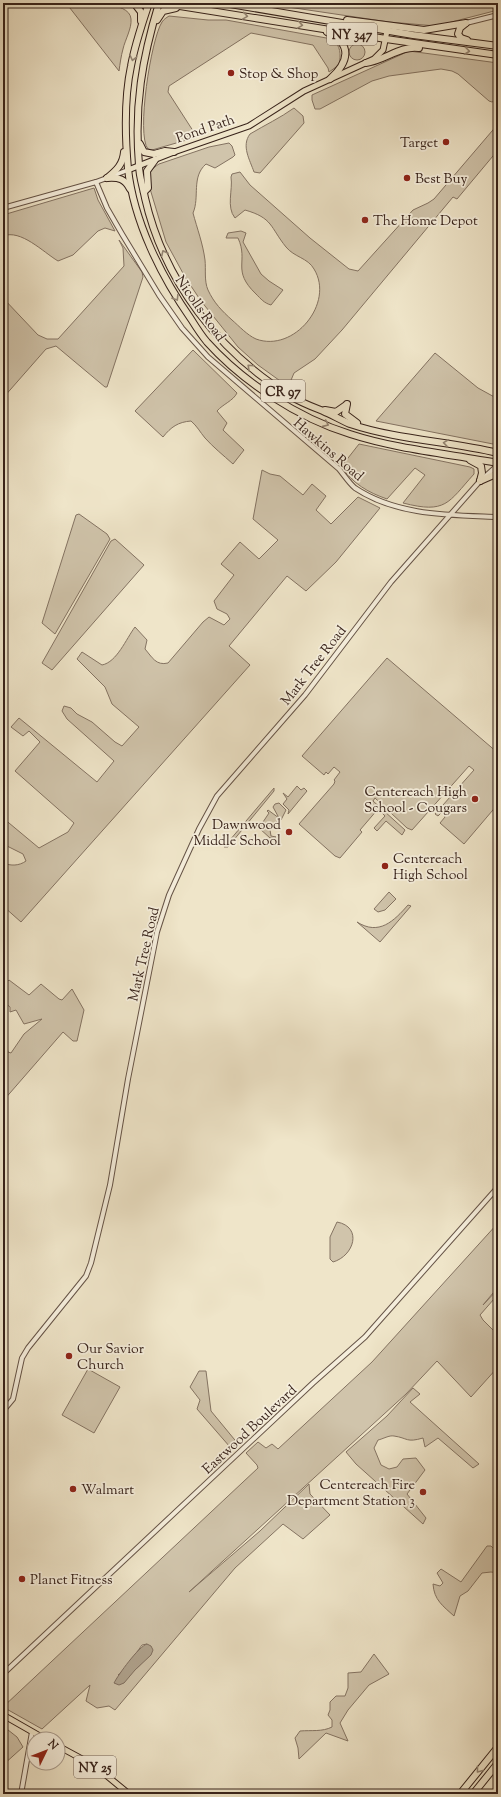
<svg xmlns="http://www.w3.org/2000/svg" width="501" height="1797" font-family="'Sorts Mill Goudy',serif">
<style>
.green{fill:#d0c4ab;stroke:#847362;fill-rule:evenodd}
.water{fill:#b0a38e;stroke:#806f60}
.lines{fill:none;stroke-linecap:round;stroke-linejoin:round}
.minor-casing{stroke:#655346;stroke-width:6}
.major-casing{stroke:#37221a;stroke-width:7}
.highway-casing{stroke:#37221a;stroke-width:8}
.minor{stroke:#f5eedc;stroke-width:4}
.major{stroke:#efe5c9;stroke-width:5}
.highway{stroke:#efe5c9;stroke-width:6}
.oneway{stroke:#938472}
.poi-dot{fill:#8f2418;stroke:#f5eedc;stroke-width:1.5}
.labels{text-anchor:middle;stroke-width:3.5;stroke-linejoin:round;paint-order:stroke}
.shield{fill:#f5eedc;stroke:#705f54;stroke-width:1}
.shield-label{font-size:13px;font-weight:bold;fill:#37221a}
.poi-label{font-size:14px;fill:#37221a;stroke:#f5eedc;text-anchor:start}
.street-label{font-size:14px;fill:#37221a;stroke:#f5eedc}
</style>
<rect width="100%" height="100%" fill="#efe5c9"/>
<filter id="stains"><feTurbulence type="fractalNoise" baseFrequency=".005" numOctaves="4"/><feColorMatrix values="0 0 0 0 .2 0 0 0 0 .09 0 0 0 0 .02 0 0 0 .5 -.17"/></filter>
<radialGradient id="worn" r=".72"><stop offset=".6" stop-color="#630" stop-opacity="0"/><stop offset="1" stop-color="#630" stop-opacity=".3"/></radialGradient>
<!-- green -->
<g class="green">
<path d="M66,3C80,3 130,0 131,19C132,28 125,40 123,49C121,56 120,64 119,71Z"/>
<path d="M261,3H463L478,5L479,3H498V10L436,26L389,22Z"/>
<path d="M169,16L208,20H226L332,39C341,46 341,54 339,65L329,72L328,68L313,45L251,33L169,86L168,92L197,137L152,150L148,149C136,135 151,39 162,22C164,19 166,18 169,16Z"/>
<circle cx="357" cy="52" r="8"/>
<path d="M409,51L498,63L497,100L492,102L489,101L458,74L452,71L441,69L389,76L372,81L320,109H315L312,100V95Z"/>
<path d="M294,108L303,116L304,123L260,173L254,172C250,160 241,146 250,134C265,125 280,118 294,108Z"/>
<path d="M498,124V150L457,199L453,197L342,330L315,359L294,373L289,385L283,383L258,365L238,347L201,301L185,277L166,242L148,182C149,173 151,169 159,164L209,147L229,143L232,146L235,155L233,157L215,168L206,164C191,177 200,197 193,213C197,228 203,244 205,260C206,269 204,281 208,290C214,303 222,311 232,320C239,326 247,335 256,339C294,353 335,303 314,269C308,258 294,257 286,247C270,227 273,218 245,210L235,218C226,207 233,190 231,177L232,174L240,172L250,185L310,238L349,269L358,271L413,210L428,203L434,199Z"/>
<path d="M94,188L98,200L115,231L105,228L98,231L73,255L58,261C43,252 21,229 3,236V215Z"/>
<path d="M241,231L246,233L243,242L261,274L269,281L283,290L271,305C264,303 261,299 256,294C231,270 249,262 238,238H226L228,233Z"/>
<path d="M119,240L142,272L143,277L107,387H105L56,346L46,349L3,398V298L38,335L47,339H58L124,266L123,248Z"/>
<path d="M193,350L237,393C233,401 223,404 217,411L227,423L223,430L244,450L233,464C223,455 213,447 205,438C200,432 197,426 191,421C178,422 171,427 163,437L135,411Z"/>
<path d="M435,353L478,388L498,399V443L493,444L376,421Z"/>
<path d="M359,444L470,467L474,469V474C448,503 446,514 403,503L425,475L415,468L387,499C367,492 354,484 341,467Z"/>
<path d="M262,470L270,474L280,476L303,495L312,484L326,496L316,510L331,524L358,497L380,508L336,562L306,591L287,576L229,646L250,665L21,922L3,906V863C11,866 19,866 26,861L23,854L3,844V818L39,848L68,832L74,823L15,771L40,742L29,731L23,736L11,727L19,718L97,782L114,761L67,719L62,711L64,706L71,708L77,714L92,722L115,742L122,746L139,727L112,704L105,687L77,659L82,652L102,665C117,662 126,639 135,627L147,640L145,649C152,657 156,666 168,663L203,622L209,617L224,625L230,619L227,614L217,609L214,601L234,575L221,564L240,542L259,559L278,540L253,519Z"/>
<path d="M79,514L107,534L110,539L55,634L42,623L76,515Z"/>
<path d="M115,539L144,565L52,670L42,663L111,541Z"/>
<path d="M387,658L498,753V804L464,844L440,823L445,817L444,810L438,816L435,814L474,770L469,766L412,830L407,828L375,798L373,801L405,830L402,835L386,821L377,831L374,828L385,816L378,809L360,830L362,832L340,858L335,856L299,824L334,784L335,781L334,780L340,772L334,767L328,774L326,772L324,775L302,756Z"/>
<path d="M297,786L301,790L304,788L307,791L288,814L289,810L283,804L287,799L283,793L288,797Z"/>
<path d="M274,788V791L228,847H224Z"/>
<path d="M279,803L286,810L281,820L279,819L270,830L271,836L276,837L270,838L259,828L269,813L267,811L268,810L279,818L273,807L275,804Z"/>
<path d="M389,892L396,899L385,910L378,912L374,909Z"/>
<path d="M408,905L411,906L380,942L357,922C379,936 394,921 408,905Z"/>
<path d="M9,980L29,995L41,984L59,999L62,1000L72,989L84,1010L77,1041H73L63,1032L3,1101V1058L7,1047L8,1052L11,1053L24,1034L42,1019L24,1024L16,1010L10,1012V1007C1,1001 5,994 3,986Z"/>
<path d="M337,1222C363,1227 354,1256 333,1262L330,1259V1237Z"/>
<path d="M498,1223V1287L483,1305L498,1289V1301L494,1299L480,1315L483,1320L498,1335V1367L471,1397L437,1361L406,1394L189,1592L260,1531L309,1484L310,1494L330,1515L303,1539L283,1524L235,1568L115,1710L109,1706L97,1708L86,1701L90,1685L42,1729L3,1707L258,1468L257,1465L246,1453L258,1442L266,1448L272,1444L278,1449L372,1362ZM147,1644C143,1665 140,1671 118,1675L124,1670L142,1645Z"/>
<path d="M88,1369L120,1387L94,1433L62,1415Z"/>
<path d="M199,1371H206L211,1411L239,1445L230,1447L197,1409L200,1400L190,1387Z"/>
<path d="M413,1388L420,1394L410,1402L479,1464L473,1468L438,1438L425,1447L423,1438C406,1443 408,1438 394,1436C389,1435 383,1439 378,1440L374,1448L381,1465L389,1469L397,1467L403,1459L416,1458L425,1470L407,1494L426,1518L423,1524L356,1464L346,1452L387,1416Z"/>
<path d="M487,1546H491L498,1553V1573L491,1572L482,1573L468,1591L460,1596L454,1616C443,1606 434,1600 433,1584L440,1586L443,1583L437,1573L441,1569L461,1582Z"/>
<path d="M374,1654L389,1674L369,1685L348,1710L340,1723L348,1741L326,1733L299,1759L298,1748L295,1738L300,1731C312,1730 322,1732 332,1727V1720L328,1715L330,1710V1702L336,1696H345L348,1688V1673L361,1672Z"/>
<path d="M3,1726L17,1737L23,1747L3,1765Z"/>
</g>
<!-- water -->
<path class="water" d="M147,1644L151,1646L153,1650L151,1655L135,1670L124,1683L119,1685L114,1683C118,1675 139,1646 147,1644Z"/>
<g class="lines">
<!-- minor casing -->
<g class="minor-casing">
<g id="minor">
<path d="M466,23L498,15"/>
<path d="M96,182L107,208L122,234L159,295L182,328L208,357L339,469C344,475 349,483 355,488C397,516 450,515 498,517"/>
<path d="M3,208L96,182L128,170"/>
<path d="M3,1411L13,1399L22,1358L28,1348L86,1276L91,1263L110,1185L128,1079L157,932L169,895L199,829L217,796L305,695L391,582L480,481L498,465"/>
<path d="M3,1674L313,1383L365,1337L498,1187"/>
<path d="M21,1794L32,1732"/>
</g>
</g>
<!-- major casing -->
<g class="major-casing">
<g id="major">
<path d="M128,170L174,152L249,126L304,91L374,59L383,50L387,31"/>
<path d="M3,1715L45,1739"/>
<path d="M58,1746L95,1766L129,1794"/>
</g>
</g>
<!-- highway casing -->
<g class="highway-casing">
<g id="highway">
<path d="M134,3L141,12V21"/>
<path d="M149,3C142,24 135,44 131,66C124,99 125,135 128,169C134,222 161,276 191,319C196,327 201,335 207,342C243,382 298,418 350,434C396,449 449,454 498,463"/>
<path d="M159,3C142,59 134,106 139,165C139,176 143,187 145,198C164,281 219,353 292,397C302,403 313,407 323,411C332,415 341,420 350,424C398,440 449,441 498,453"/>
<path d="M161,3L386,39L498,55"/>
<path d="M224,3L413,35L498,46"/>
<path d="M157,20L163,11L176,8"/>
<path d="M347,20L424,30L466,23"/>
<path d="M465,24L460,28L458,34L461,38L467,40"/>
<path d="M327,32C353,44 349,62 330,79"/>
<path d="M366,63C384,61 401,45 419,48"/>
<path d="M140,144L144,152L154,154L165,151L174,152"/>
<path d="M107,178C117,170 123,164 124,152"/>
<path d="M107,178C119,177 125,179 130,189"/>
<path d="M144,192L148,188L147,171L155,160"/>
<path d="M347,404L345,414L357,423"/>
<path d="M325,410L336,412L346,405"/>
<path d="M470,460L481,466L482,473L480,481"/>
<path d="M480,481L498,473"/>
<path d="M460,1794L498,1747"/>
<path d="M473,1794L498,1763"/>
</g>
</g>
<!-- minor -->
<use href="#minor" class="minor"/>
<!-- major -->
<use href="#major" class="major"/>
<!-- highway -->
<use href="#highway" class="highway"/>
</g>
<!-- one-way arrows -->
<defs><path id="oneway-chevron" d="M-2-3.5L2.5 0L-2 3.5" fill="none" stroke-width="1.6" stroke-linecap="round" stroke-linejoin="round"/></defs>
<g class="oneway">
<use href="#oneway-chevron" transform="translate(245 16) rotate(9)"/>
<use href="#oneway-chevron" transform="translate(300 25) rotate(9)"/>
<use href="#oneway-chevron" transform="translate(467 51) rotate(7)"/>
<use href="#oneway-chevron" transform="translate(133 58) rotate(103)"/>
<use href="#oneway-chevron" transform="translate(164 253) rotate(-115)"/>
<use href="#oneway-chevron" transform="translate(176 298) rotate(58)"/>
<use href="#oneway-chevron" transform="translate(250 367) rotate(-137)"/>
<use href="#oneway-chevron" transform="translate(326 424) rotate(24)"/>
<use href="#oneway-chevron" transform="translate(446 443) rotate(-172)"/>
<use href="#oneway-chevron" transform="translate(479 1770) rotate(128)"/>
</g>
<!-- markers -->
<g class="poi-dot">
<circle cx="231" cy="73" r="4"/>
<circle cx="446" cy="142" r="4"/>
<circle cx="407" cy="178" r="4"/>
<circle cx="365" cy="220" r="4"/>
<circle cx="475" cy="799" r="4"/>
<circle cx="289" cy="832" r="4"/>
<circle cx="385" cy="866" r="4"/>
<circle cx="69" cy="1356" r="4"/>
<circle cx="73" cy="1489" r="4"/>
<circle cx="423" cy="1492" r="4"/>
<circle cx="22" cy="1579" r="4"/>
</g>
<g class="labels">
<!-- shield labels -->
<g class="shield">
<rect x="327" y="23" width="50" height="22" rx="3"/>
<rect x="261" y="380" width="44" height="22" rx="3"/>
<rect x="74" y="1756" width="42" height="22" rx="3"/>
</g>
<g class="shield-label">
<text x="352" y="39">NY 347</text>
<text x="283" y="396">CR 97</text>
<text x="95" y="1772">NY 25</text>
</g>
<!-- poi labels -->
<g class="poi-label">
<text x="239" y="78">Stop &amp; Shop</text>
<text x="438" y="147" text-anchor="end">Target</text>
<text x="415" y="183">Best Buy</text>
<text x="373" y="225">The Home Depot</text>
<text x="467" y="796" text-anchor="end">Centereach High<tspan x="467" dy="16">School - Cougars</tspan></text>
<text x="281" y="829" text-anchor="end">Dawnwood<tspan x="281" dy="16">Middle School</tspan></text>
<text x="393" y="863">Centereach<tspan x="393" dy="16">High School</tspan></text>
<text x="77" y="1353">Our Savior<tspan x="77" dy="16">Church</tspan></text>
<text x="415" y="1489" text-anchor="end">Centereach Fire<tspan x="415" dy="16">Department Station 3</tspan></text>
<text x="81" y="1494">Walmart</text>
<text x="30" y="1584">Planet Fitness</text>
</g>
<!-- street labels -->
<g class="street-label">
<text transform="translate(205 128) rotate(-19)" y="5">Pond Path</text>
<text transform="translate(201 308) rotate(55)" y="5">Nicolls Road</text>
<text transform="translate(329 449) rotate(41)" y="5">Hawkins Road</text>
<text transform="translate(313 665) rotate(-52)" y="5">Mark Tree Road</text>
<text transform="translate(143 954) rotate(-77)" y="5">Mark Tree Road</text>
<text transform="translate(249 1429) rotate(-43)" y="5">Eastwood Boulevard</text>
</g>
</g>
<!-- margin -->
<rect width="501" height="1797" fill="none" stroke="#efe5c9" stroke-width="16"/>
<rect x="4" y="4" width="493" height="1789" fill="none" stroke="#37221a" stroke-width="2"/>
<rect x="8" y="8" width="485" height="1781" fill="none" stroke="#37221a"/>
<!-- north arrow -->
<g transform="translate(46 1751) rotate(47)"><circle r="19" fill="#f5eedc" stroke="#a99c8e"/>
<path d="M0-3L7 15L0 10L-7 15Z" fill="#8f2418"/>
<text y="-6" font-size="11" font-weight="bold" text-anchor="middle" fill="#37221a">N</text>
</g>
<rect width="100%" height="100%" filter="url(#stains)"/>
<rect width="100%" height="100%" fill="url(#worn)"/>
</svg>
